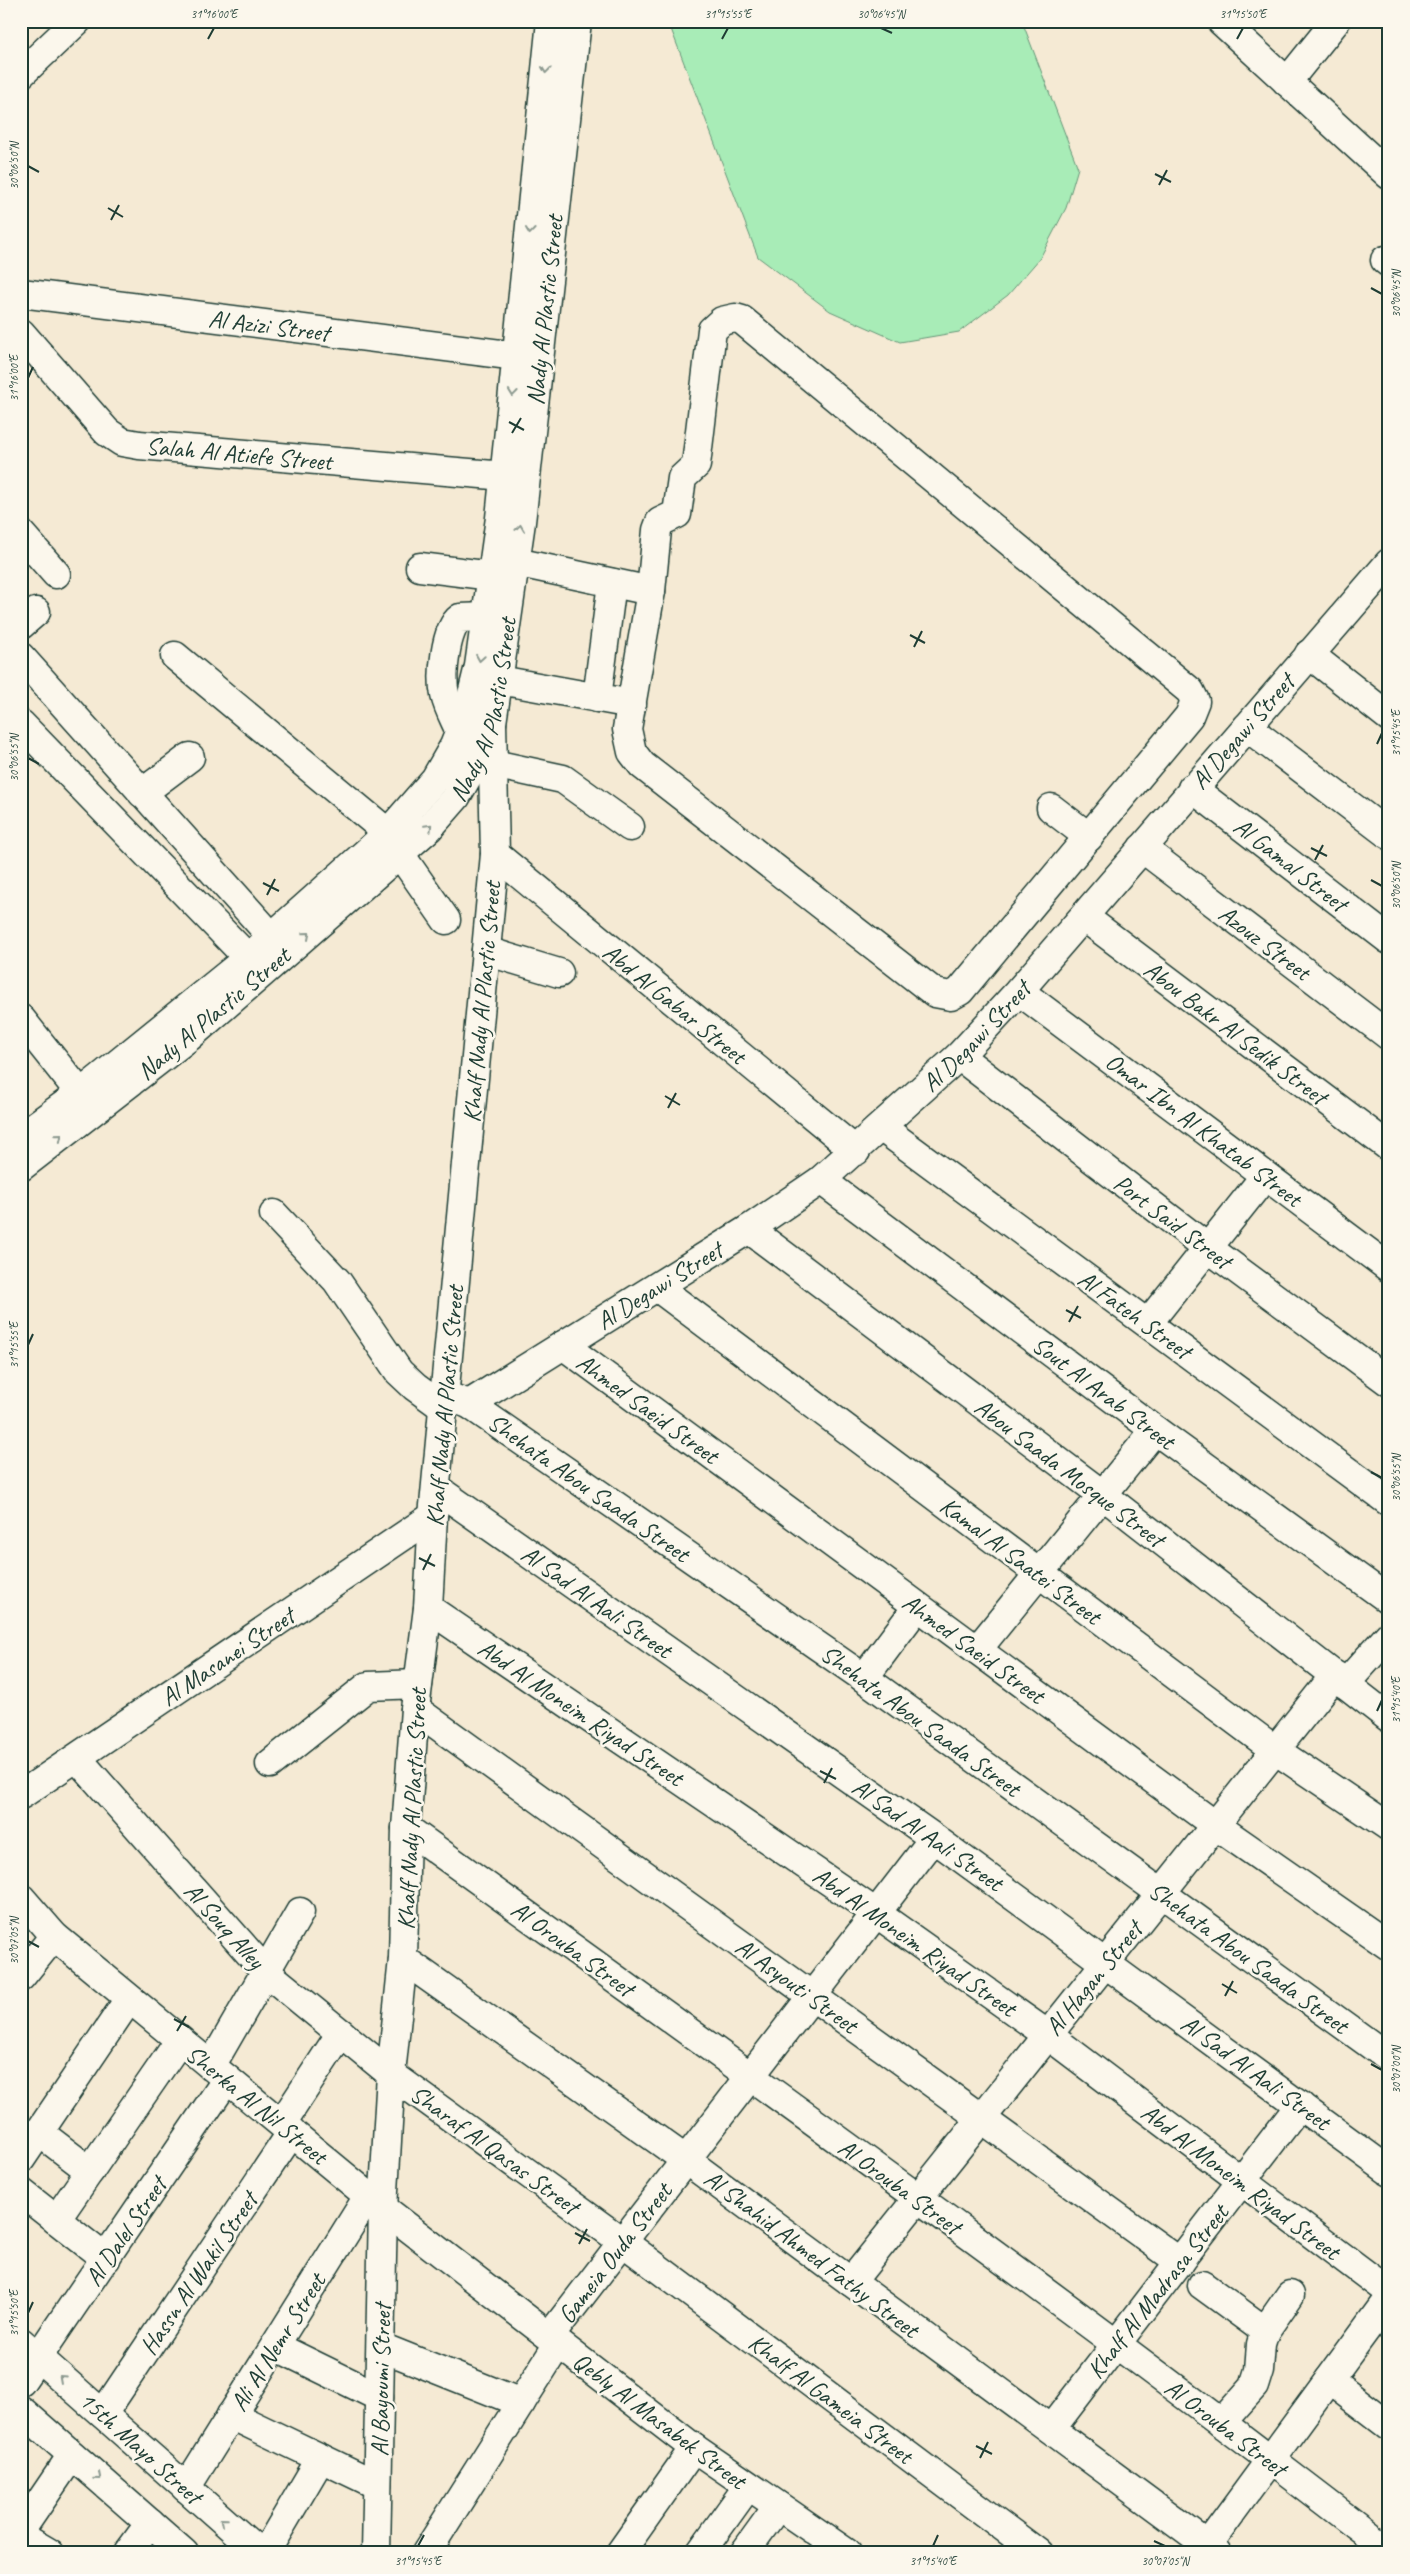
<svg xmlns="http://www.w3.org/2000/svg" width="1410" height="2574" font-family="Caveat,sans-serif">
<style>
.green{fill:#a8ecb7;stroke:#649476}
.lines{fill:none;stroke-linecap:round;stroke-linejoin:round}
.minor-casing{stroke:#1f3d34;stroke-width:31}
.major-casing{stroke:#1f3d34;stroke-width:31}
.minor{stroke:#fbf7ec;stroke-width:28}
.major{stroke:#fbf7ec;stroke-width:28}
.oneway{stroke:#8d9a90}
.ticks{fill:none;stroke:#1f3d34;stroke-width:2}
.labels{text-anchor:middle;stroke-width:5;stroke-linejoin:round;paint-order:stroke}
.street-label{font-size:25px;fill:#1f3d34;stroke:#fbf7ec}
.neatline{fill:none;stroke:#1f3d34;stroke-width:2}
.ticks-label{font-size:12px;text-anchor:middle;fill:#1f3d34}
</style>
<rect width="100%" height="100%" fill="#f5ead4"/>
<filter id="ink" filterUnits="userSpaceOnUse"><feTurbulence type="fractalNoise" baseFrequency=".02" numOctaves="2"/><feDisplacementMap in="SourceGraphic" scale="10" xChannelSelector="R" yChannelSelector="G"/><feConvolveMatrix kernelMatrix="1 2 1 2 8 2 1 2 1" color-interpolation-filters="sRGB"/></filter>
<g filter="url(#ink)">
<!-- green -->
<path class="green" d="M668,21H1022L1078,168L1066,208L1040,258L1008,295L959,332L900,342L830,311L758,257Z"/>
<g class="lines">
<!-- minor casing -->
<g class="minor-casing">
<g id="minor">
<path d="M1221,21L1389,175"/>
<path d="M21,74L77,21"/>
<path d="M1287,82L1336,21"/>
<path d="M1385,260L1389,263"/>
<path d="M21,293L517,356"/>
<path d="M735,318L742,320L1190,691L1195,701L1189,716L960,991L951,996L935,993L642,765L632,752L627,729L651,591L657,530L660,522L677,514L682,478L696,465L712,330L722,321Z"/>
<path d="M21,333L107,432L122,442L139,445L505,476"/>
<path d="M21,534L56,574"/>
<path d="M515,562L651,591"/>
<path d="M420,567L492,576"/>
<path d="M21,625L36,612"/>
<path d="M1309,654L1389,717"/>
<path d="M175,656L388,833"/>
<path d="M21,657L272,937"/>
<path d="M499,680L632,704"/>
<path d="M597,698L612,583"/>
<path d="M21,724L248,958"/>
<path d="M1247,727L1389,835"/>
<path d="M460,732C455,720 448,708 445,695C441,677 445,629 460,618L486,617"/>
<path d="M493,764L563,779L630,827"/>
<path d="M1192,788L1389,940"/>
<path d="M142,793L190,757"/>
<path d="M1051,808L1089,837"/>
<path d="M1142,848L1389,1036"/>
<path d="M400,854L446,920"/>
<path d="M495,854L856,1151"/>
<path d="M1084,917L1389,1147"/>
<path d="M486,951L559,973"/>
<path d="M1019,991L1389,1268"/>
<path d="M21,1019L80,1093"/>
<path d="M959,1056L1208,1248L1389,1382"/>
<path d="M881,1127L1389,1502"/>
<path d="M21,1136L90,1086L248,958L388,833L435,779L454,746L468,711L479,666L500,518L551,21"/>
<path id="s1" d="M21,1167L189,1037L429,828L456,797L477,760L492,723L521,522L577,21"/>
<path d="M821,1180L1155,1430L1389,1600"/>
<path d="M274,1214L337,1281L399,1372L415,1387L444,1408"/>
<path d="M749,1229L1103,1495L1389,1718"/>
<path d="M657,1287L1275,1750L1389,1827"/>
<path d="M1148,1323L1265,1176"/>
<path d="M563,1345L1215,1825L1389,1946"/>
<path d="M455,1399L469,1404L864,1678L1389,2058"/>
<path id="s2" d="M469,1404L749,1229L821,1180L959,1056L1019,991L1389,563"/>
<path d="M437,1489L934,1838L1389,2171"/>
<path d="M428,1608L876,1913L1048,2035L1389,2292"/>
<path d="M977,1650L1155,1430"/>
<path d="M864,1678L917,1607"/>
<path d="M1345,1684L1389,1635"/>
<path d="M415,1709L1180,2262"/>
<path d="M77,1758L266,1972L391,2074L623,2242L1038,2553"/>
<path d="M270,1764L368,1686L418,1684"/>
<path d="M21,1795L433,1516"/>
<path d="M406,1828C736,2066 1068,2302 1389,2551"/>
<path d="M21,1898L54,1936L383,2208L694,2448L847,2553"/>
<path d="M403,1959L686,2160L1218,2553"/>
<path d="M21,1977L54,1936"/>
<path d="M211,2066L300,1912"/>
<path d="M282,2123L341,2033"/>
<path d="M39,2132L90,2171"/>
<path d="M21,2159L129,1999"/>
<path d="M21,2192L106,2259"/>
<path d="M56,2220L180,2040"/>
<path d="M851,2282L1335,1675"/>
<path d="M1202,2285L1265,2331"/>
<path id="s3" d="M550,2336L934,1838"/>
<path d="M275,2346L379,2397"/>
<path d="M381,2347L521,2403"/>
<path d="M1329,2380L1389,2426"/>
<path d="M21,2382L227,2079"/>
<path d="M103,2414L292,2132"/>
<path d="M231,2415L377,2485"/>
<path d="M1221,2423L1254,2386L1259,2370L1261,2344L1265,2331L1290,2295"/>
<path d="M1051,2429L1300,2105"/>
<path d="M186,2488L369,2195"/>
<path d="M21,2530L72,2455"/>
<path d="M21,2536L50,2553"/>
<path d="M128,2553L150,2523"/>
<path d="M265,2553L321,2458"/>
<path d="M376,2553L383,2208L391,2074L403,1959L406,1828L415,1709L428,1608L433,1516L495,854L492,723"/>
<path d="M426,2553L558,2344"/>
<path d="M620,2553L694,2448"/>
<path d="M700,2553L748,2486"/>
<path d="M744,2553L778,2506"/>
<path d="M1202,2553L1389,2298"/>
</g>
</g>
<!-- major casing -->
<g class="major-casing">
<g id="major">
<path d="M21,2342L260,2553"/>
<path d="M21,2410L184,2553"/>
</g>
</g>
<!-- minor -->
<use href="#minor" class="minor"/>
<!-- major -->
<use href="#major" class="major"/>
</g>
<!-- one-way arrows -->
<defs><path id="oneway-chevron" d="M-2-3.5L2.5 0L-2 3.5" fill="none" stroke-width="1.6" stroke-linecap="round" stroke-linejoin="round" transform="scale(1.25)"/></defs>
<g class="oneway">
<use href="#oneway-chevron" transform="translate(546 70) rotate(96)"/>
<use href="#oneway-chevron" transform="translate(530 231) rotate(96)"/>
<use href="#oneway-chevron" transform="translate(513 393) rotate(96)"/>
<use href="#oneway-chevron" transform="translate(520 528) rotate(-82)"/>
<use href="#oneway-chevron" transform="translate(480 658) rotate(99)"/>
<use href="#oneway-chevron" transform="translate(429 827) rotate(-46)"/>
<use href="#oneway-chevron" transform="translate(307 935) rotate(-41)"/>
<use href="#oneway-chevron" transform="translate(59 1137) rotate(-39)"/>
<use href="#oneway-chevron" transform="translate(62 2378) rotate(-138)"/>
<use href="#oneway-chevron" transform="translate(98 2477) rotate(41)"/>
<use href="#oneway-chevron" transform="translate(223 2521) rotate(-139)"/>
</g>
</g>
<!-- ticks -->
<path class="ticks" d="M881,28L892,33M208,39L214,28M722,39L728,28M1237,39L1243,28M28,166L39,172M1155,174L1171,182M1159,185L1167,170M108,208L123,217M111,220L119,205M1371,288L1382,294M28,378L33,367M509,422L524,430M512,433L521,418M910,635L925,643M914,647L922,631M1377,744L1382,733M28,758L39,764M1311,848L1327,856M1315,860L1323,845M1371,880L1382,886M263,883L279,891M267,895L275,879M665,1096L680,1105M668,1108L676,1093M1066,1310L1081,1318M1069,1322L1078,1306M28,1345L33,1334M1371,1472L1382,1478M419,1558L435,1566M423,1570L431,1554M1377,1711L1382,1700M820,1771L836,1779M824,1783L832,1768M28,1941L39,1947M1222,1984L1237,1993M1225,1996L1233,1981M174,2019L189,2027M177,2031L186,2016M1371,2064L1382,2070M575,2233L590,2241M579,2244L587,2229M28,2313L33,2302M976,2446L992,2454M980,2458L988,2442M1154,2541L1165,2546M418,2546L424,2535M933,2546L938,2535"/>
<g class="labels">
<!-- street labels -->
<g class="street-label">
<text transform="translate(544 310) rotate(-84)" y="9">Nady Al Plastic Street</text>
<text transform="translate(269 325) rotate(7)" y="9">Al Azizi Street</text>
<text transform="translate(239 453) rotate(5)" y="9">Salah Al Atiefe Street</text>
<text dy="9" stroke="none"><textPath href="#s1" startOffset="665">Nady Al Plastic Street</textPath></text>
<text transform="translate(1242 731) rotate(-49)" y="9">Al Degawi Street</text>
<text transform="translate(1291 864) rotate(38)" y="9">Al Gamal Street</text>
<text transform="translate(1265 942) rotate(37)" y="9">Azouz Street</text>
<text transform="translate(481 1002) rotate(-85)" y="9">Khalf Nady Al Plastic Street</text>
<text transform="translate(675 1003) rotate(39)" y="9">Abd Al Gabar Street</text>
<text transform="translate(213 1013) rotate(-40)" y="9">Nady Al Plastic Street</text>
<text transform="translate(1236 1032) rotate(37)" y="9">Abou Bakr Al Sedik Street</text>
<text dy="9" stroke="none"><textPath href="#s2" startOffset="629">Al Degawi Street</textPath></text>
<text transform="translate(1204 1129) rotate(37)" y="9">Omar Ibn Al Khatab Street</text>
<text transform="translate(1173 1221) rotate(37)" y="9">Port Said Street</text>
<text transform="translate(659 1285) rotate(-32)" y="9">Al Degawi Street</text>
<text transform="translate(1135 1314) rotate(36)" y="9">Al Fateh Street</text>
<text transform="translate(1104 1392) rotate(37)" y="9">Sout Al Arab Street</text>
<text transform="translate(444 1406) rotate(-85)" y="9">Khalf Nady Al Plastic Street</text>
<text transform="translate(648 1408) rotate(36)" y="9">Ahmed Saeid Street</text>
<text transform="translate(1070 1472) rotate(37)" y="9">Abou Saada Mosque Street</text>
<text transform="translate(589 1487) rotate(35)" y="9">Shehata Abou Saada Street</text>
<text transform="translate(1021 1560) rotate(37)" y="9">Kamal Al Saatei Street</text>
<text transform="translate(597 1601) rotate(35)" y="9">Al Sad Al Aali Street</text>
<text transform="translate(974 1648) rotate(36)" y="9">Ahmed Saeid Street</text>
<text transform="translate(227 1656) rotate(-34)" y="9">Al Masanei Street</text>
<text transform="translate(581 1712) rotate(34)" y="9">Abd Al Moneim Riyad Street</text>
<text transform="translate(921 1720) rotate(36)" y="9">Shehata Abou Saada Street</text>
<text transform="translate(411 1809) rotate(-87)" y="9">Khalf Nady Al Plastic Street</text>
<text transform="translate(928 1834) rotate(35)" y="9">Al Sad Al Aali Street</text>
<text transform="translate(225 1925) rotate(48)" y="9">Al Souq Alley</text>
<text transform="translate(915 1941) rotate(35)" y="9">Abd Al Moneim Riyad Street</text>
<text transform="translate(573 1948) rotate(36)" y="9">Al Orouba Street</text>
<text transform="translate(1249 1957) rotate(36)" y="9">Shehata Abou Saada Street</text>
<text transform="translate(1093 1978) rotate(-51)" y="9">Al Hagan Street</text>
<text transform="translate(797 1985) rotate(36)" y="9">Al Asyouti Street</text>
<text transform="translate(1256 2072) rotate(36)" y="9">Al Sad Al Aali Street</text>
<text transform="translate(257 2104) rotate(39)" y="9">Sherka Al Nil Street</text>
<text transform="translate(495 2149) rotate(36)" y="9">Sharaf Al Qasas Street</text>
<text transform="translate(1241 2181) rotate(37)" y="9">Abd Al Moneim Riyad Street</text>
<text transform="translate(900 2186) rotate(36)" y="9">Al Orouba Street</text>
<text transform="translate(125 2231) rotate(-56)" y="9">Al Dalel Street</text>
<text dy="9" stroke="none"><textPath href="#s3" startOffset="105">Gameia Ouda Street</textPath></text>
<text transform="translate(812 2253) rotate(37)" y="9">Al Shahid Ahmed Fathy Street</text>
<text transform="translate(198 2273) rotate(-56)" y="9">Hassn Al Wakil Street</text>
<text transform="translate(1157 2291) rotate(-52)" y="9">Khalf Al Madrasa Street</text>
<text transform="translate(277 2342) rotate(-58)" y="9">Ali Al Nemr Street</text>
<text transform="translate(380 2380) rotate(-89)" y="9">Al Bayoumi Street</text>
<text transform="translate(831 2398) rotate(37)" y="9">Khalf Al Gameia Street</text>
<text transform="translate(660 2420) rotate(37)" y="9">Qebly Al Masabek Street</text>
<text transform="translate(1226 2427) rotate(37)" y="9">Al Orouba Street</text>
<text transform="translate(141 2447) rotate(42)" y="9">15th Mayo Street</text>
</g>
</g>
<!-- margin -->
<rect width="1410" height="2574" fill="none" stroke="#fbf7ec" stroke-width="55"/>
<rect x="28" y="28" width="1354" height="2518" class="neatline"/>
<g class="ticks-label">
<text x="214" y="18">31°16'00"E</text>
<text x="728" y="18">31°15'55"E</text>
<text x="881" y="18">30°06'45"N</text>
<text x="1243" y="18">31°15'50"E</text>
<text transform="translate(14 166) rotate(-90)" y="4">30°06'50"N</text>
<text transform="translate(1396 294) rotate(-90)" y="4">30°06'45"N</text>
<text transform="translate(14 378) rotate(-90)" y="4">31°16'00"E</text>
<text transform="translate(1396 733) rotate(-90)" y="4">31°15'45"E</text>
<text transform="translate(14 758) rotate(-90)" y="4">30°06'55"N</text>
<text transform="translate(1396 886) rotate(-90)" y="4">30°06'50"N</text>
<text transform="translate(14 1345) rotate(-90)" y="4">31°15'55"E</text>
<text transform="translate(1396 1478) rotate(-90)" y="4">30°06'55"N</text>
<text transform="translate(1396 1700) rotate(-90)" y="4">31°15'40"E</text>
<text transform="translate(14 1941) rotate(-90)" y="4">30°07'05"N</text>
<text transform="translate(1396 2070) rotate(-90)" y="4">30°07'00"N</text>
<text transform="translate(14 2313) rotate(-90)" y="4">31°15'50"E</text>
<text x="418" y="2565">31°15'45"E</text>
<text x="933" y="2565">31°15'40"E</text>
<text x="1165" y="2565">30°07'05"N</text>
</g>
</svg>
